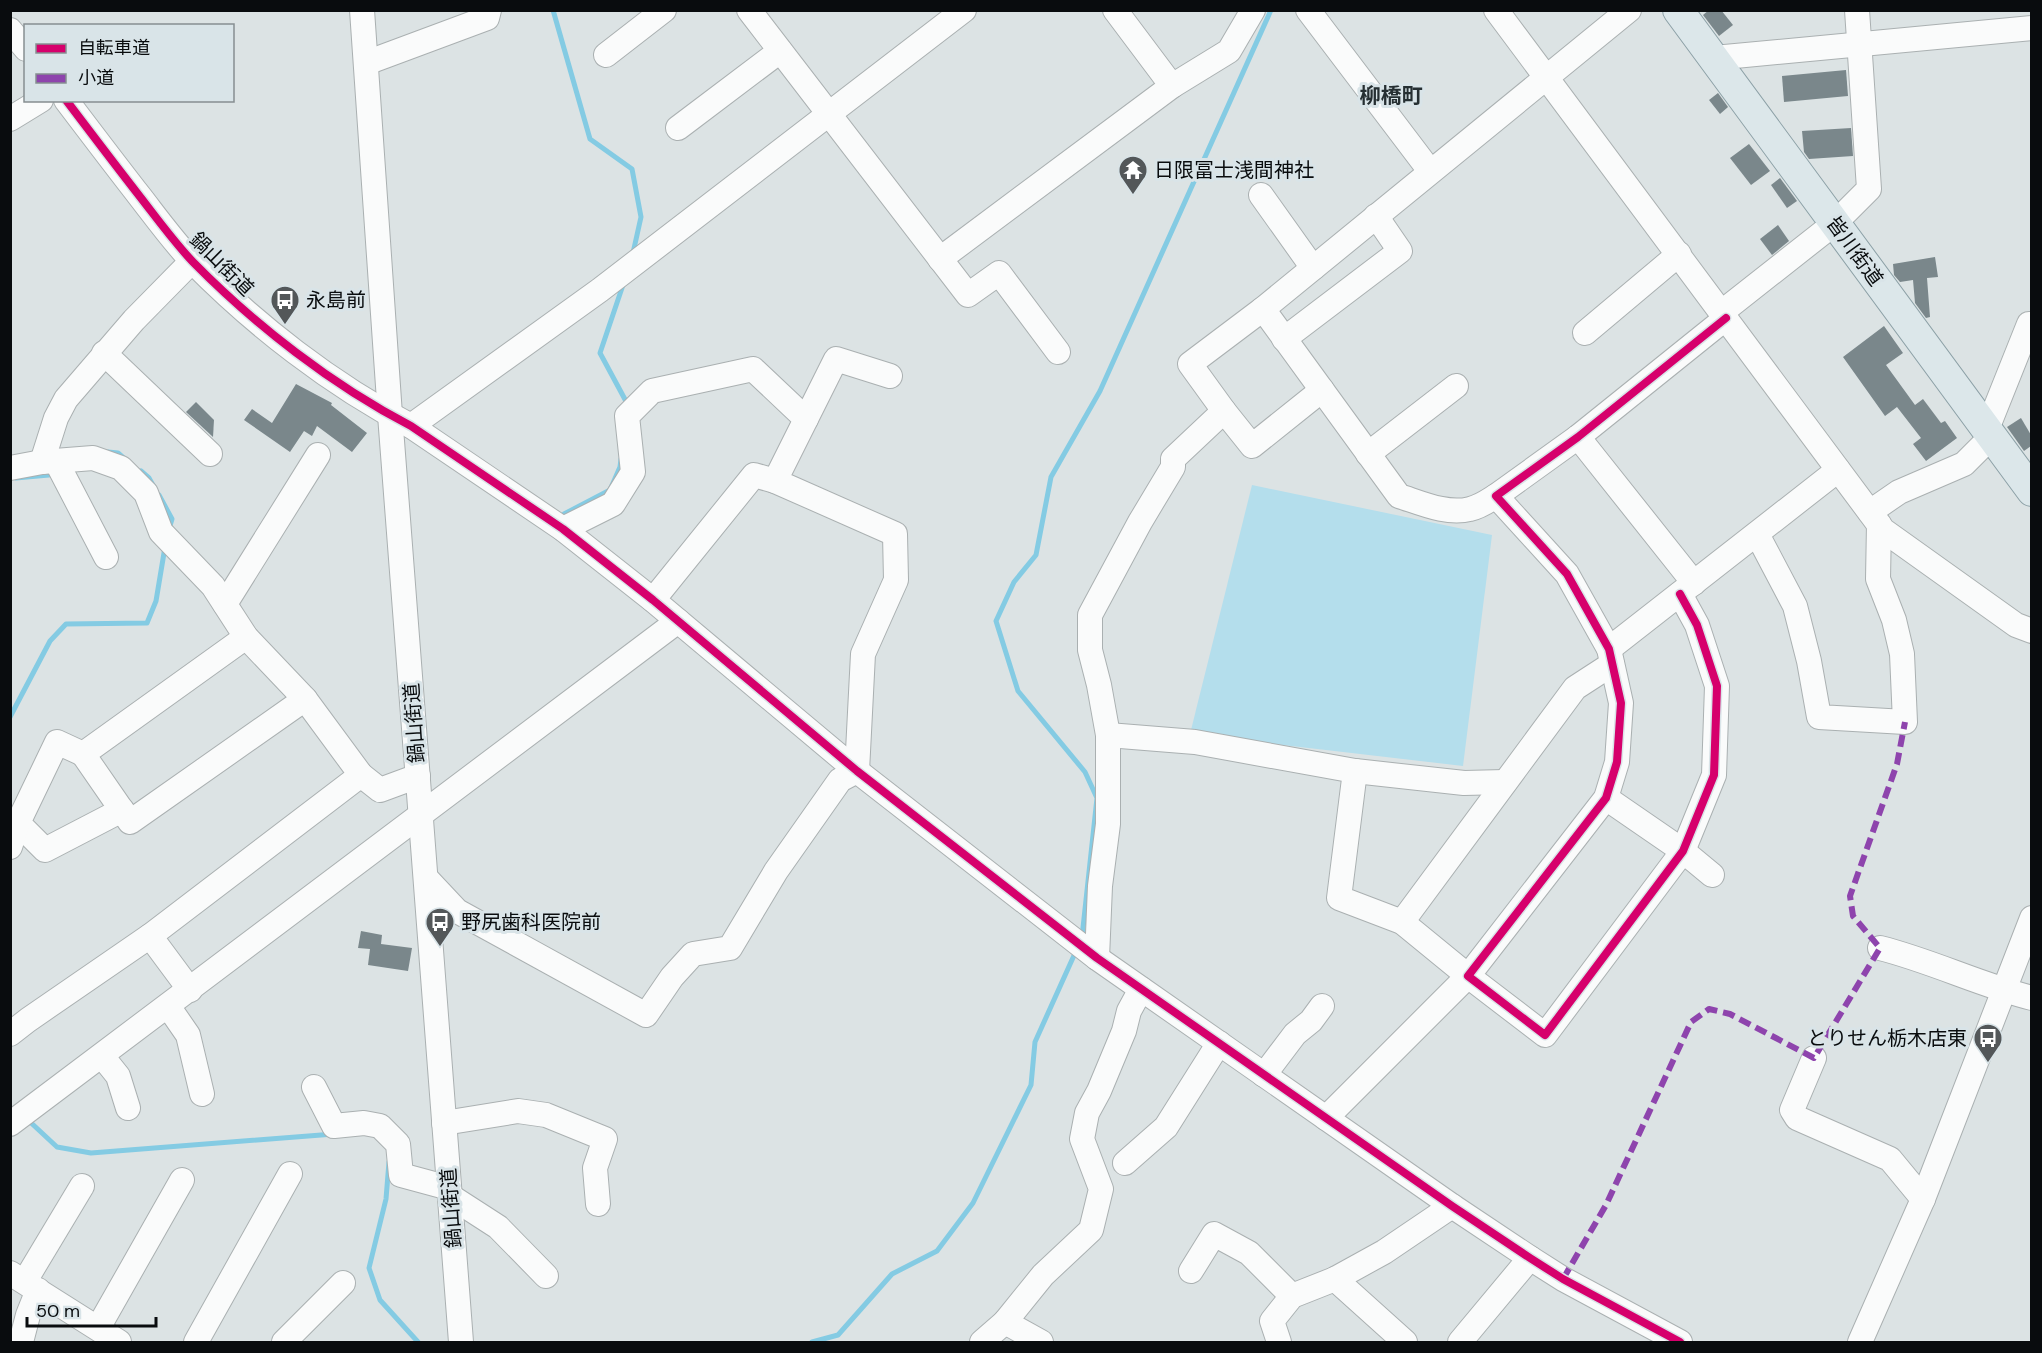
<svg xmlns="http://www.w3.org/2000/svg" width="2042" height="1353" font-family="'DM Sans','Noto Sans JP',sans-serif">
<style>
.green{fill:#b4deec}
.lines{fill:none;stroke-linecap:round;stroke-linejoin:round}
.stream{stroke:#84cbe3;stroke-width:5}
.building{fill:#7a878b}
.minor-casing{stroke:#aab0b1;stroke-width:26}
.major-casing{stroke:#8ca0a6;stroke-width:32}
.minor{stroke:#fafbfb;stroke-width:24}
.major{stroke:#dce7ea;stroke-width:30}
.quiet{stroke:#8e44ad;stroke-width:6;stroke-dasharray:12 6;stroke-linecap:butt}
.cycleway-casing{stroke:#d9e4e8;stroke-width:11}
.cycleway{stroke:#d6006c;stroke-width:8}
.labels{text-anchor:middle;stroke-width:6;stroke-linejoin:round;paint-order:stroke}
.poi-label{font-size:20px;fill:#090c0e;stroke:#d9e4e8;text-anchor:start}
.street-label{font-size:20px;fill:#090c0e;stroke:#d9e4e8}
.neighbourhood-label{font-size:21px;font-weight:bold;fill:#262f32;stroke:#d9e4e8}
</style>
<rect width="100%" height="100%" fill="#dce3e4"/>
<!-- green -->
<path class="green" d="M1252,485L1492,535L1463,766L1190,734Z"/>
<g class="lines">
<!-- stream -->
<g class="stream">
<path d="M553,10L590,139L632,169L641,217L633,253"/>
<path d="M624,282L600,353L628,405"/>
<path d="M108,452L118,453L126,460"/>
<path d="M141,471L149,478L154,487"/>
<path d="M16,478L49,475L50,469"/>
<path d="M159,495L172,519L169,529"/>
<path d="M564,514L610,490L620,467L621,459"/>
<path d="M10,717L50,641L66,624L147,623L156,601L165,547"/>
<path d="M1082,937L1097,798L1085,772L1018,691L996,621L1014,582L1036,555L1051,477L1100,391L1271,10"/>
<path d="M28,1120L57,1147L91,1153L334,1134"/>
<path d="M389,1162L386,1199L369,1268L380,1300L418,1342"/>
<path d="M812,1342L838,1335L892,1274L937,1251L973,1203L1031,1085L1035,1042L1076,951"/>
</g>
</g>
<!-- building -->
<g class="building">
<path d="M1709,10H1721L1733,25L1719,36L1703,15Z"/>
<path d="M1846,70L1848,96L1784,102L1782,76Z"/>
<path d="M1718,93L1728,107L1720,114L1709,100Z"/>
<path d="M1851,128L1853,156L1809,159L1804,152L1802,131Z"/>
<path d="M1749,144L1770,171L1751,185L1730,158Z"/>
<path d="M1780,178L1797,201L1787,208L1771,185Z"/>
<path d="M1778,225L1789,241L1772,255L1760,239Z"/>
<path d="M1935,257L1938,277L1927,278L1930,317L1926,318L1915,303L1913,280L1900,282L1894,275L1893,264Z"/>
<path d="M1884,326L1903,353L1886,365L1915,405L1923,399L1941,423L1945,421L1957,438L1926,461L1913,444L1921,438L1897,407L1885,416L1843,357Z"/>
<path d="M296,384L332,403L331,405L367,433L352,452L317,426L312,436L304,431L290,452L244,420L252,409L272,423Z"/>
<path d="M196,402L214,420L213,437L186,412Z"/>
<path d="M2021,418L2031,435V446L2024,451L2007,427Z"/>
<path d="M361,931L382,935L381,944L412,948L408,971L368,965L370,949L358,948Z"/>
</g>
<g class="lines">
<!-- minor casing -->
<g class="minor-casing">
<g id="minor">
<path d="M362,10L390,415L461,1342"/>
<path d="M749,10L968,295L999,273L1058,352"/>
<path d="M1115,10L1172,86"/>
<path d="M1308,10L1430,171"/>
<path d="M1496,10L1883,530L2016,625L2032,631"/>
<path d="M10,30L26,49"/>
<path d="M606,55L664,10"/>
<path d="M1714,58L2032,28"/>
<path d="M366,63L487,18L489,10"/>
<path d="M66,100C91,133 116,166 141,198C158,220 174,242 193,262C255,325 332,385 411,426L563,529L653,600L857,771L1097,958L1452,1206L1530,1258L1563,1279L1680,1342"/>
<path d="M10,119L41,100"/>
<path d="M678,128L780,51"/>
<path d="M1261,195L1313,268"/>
<path d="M940,259L1172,86L1229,51L1253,10"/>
<path d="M1263,309L1399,496C1421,503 1447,515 1470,509C1480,507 1488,501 1496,496"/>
<path d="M1722,312L1835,223L1869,189L1857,10"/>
<path d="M1585,333L1679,254"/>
<path d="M1284,339L1400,251L1376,216"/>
<path d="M104,353L210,454"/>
<path d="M1224,411L1252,446L1322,390"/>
<path d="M806,419L836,359L890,376"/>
<path d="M411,426L600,290L964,10"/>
<path d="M1987,429L2029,324H2032"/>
<path d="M1578,437L1694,583"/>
<path d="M1368,454L1456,386"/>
<path d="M56,461L106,557"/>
<path d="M42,462L56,418L66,399L134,320L192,261"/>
<path d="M10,468L42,462L93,458L121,468L146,493L161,532L213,586L246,637L305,699"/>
<path d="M1870,512L1899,492L1964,464L1992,436"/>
<path d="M1757,534L1795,606L1809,661L1819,717L1905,722L1902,654L1894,620L1878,579L1879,524"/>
<path d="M1680,594L1697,625L1717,686L1714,775L1683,851L1545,1035L1468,976L1606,798L1617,762L1621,703L1609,649L1567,574L1496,496L1578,437L1726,318"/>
<path d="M653,600L754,475L775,481"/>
<path d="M225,604L318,455"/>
<path d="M246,637L83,754L130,822L305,699L361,775L380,790L418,776"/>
<path d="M1609,649L1838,470"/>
<path d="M1108,735L1195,742L1355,771L1464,783L1505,782"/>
<path d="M83,754L57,742L18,823L45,850L122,810"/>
<path d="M1606,798L1683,851L1712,875"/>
<path d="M10,847L18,823"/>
<path d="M426,878L457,911L646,1015L672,977L693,954L730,948L776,871L840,780L857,771L863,654L896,580L895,534L775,481L806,419L753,369L652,391L627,416L633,472L613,504L563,529"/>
<path d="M1402,922L1575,688L1612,664"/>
<path d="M150,936L361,775"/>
<path d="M1880,948C1932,961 1980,985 2032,998"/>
<path d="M1097,958L1100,886L1108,824V735L1099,685L1090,650V615L1140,522L1173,467V459L1224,411L1190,364L1263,309L1629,10"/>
<path d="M168,1006L188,1035L202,1094"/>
<path d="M10,1034L28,1020L150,936L190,990"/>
<path d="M102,1056L118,1076L128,1108"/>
<path d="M1814,1058L1792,1110L1797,1118L1890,1159L1923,1199"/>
<path d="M1264,1075L1295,1034L1311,1021L1322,1006"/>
<path d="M314,1087L334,1126L364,1123L380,1126L398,1144L401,1175L449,1188"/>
<path d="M1326,1118L1468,976L1402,922L1339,898L1355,771"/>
<path d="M444,1123L518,1111L546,1115L605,1139L595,1168L598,1204"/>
<path d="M10,1124L678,621"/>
<path d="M1125,1163L1166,1127L1219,1043"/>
<path d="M450,1196L498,1227L546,1276"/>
<path d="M1191,1271L1214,1234L1249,1253L1292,1296"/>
<path d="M10,1273L119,1342"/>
<path d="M1335,1279L1405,1342"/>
<path d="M25,1281L82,1186"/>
<path d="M1005,1322L1041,1342"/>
<path d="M98,1328L182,1180"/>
<path d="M21,1342L28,1315L38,1290"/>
<path d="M196,1342L290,1174"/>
<path d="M284,1342L343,1283"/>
<path d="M982,1342L1005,1322L1043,1275L1091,1230L1101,1189L1082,1139L1087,1113L1099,1091L1124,1031L1129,1011L1141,989"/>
<path d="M1279,1342L1272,1321L1292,1296L1335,1279L1384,1252L1452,1206"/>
<path d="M1460,1342L1530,1258"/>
<path d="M1860,1342L1923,1199L2032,918"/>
</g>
</g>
<!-- major casing -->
<g class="major-casing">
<path id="major" d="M1678,10L2032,491"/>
</g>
<!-- minor -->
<use href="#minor" class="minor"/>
<!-- major -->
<use href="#major" class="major"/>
<!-- quiet -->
<path class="quiet" d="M1563,1279L1606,1205L1691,1022L1709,1009L1730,1014L1814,1058L1880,948L1853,916L1850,896L1897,764L1905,722"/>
<!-- cycleway casing -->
<g class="cycleway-casing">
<g id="cycleway">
<path d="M66,100C91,133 116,166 141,198C158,220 174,242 193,262C255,325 332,385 411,426L563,529L653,600L857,771L1097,958L1452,1206L1530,1258L1563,1279L1680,1342"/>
<path d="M1680,594L1697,625L1717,686L1714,775L1683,851L1545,1035L1468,976L1606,798L1617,762L1621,703L1609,649L1567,574L1496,496L1578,437L1726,318"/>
</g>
</g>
<!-- cycleway -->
<use href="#cycleway" class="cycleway"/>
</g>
<!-- icons -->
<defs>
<g id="temple-pin" transform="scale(1.5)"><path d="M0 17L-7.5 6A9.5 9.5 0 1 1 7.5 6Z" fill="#535759" stroke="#d9e4e8"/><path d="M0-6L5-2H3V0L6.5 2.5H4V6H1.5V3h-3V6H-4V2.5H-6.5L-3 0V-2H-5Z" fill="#fff"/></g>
<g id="bus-pin" transform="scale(1.5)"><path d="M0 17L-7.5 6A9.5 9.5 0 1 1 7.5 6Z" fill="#535759" stroke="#d9e4e8"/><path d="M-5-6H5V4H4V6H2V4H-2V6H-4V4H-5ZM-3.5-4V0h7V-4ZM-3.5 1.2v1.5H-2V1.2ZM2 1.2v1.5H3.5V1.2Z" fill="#fff"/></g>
</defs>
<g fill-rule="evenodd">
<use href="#temple-pin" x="1133" y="170"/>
<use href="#bus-pin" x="285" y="300"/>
<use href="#bus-pin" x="440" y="922"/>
<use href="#bus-pin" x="1988" y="1038"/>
</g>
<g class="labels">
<!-- poi labels -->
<g class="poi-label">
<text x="1154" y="177">日限冨士浅間神社</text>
<text x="306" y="307">永島前</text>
<text x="461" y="929">野尻歯科医院前</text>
<text x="1967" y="1045" text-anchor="end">とりせん栃木店東</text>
</g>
<!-- street labels -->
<g class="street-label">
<text transform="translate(1855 251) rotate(54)" y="7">皆川街道</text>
<text transform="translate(222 264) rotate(45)" y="7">鍋山街道</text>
<text transform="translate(414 723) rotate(-94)" y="7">鍋山街道</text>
<text transform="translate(451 1208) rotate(-94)" y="7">鍋山街道</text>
</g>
<!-- neighbourhood labels -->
<g class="neighbourhood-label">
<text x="1391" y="103">柳橋町</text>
</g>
</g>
<!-- border -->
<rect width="2042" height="1353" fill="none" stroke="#090c0e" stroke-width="24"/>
<!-- legend -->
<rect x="24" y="24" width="210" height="78" fill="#d9e4e8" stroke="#868e91" stroke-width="1.5"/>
<rect x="36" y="44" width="30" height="9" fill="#d6006c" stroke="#868e91" stroke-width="1.5"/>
<text x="78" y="54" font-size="18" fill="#090c0e">自転車道</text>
<rect x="36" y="74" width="30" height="9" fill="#8e44ad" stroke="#868e91" stroke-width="1.5"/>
<text x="78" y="84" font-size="18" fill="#090c0e">小道</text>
<!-- scale -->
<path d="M27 1317v9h129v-9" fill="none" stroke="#090c0e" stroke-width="3"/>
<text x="36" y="1317" font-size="18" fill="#090c0e" stroke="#d9e4e8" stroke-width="4.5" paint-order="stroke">50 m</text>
</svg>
